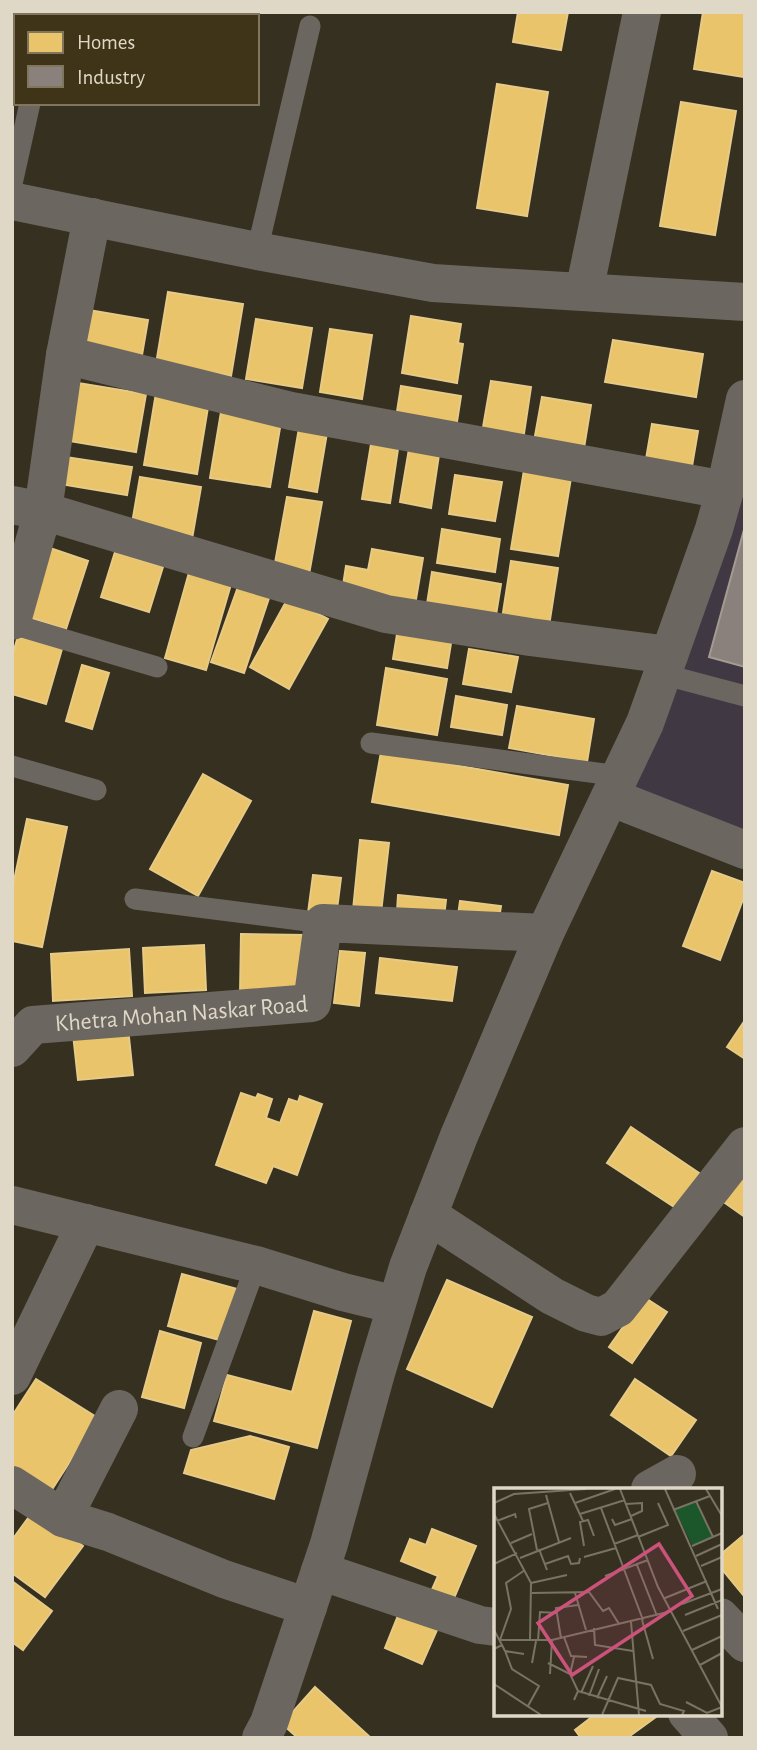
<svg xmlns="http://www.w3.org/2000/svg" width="757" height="1750" font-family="'Alegreya Sans',sans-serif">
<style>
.industrial{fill:#403843}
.homes{fill:#e9c46a;stroke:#e6ca86;stroke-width:2}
.industry{fill:#8a817c;stroke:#a49b92;stroke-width:2}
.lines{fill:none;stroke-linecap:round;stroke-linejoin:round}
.service{stroke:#6c6661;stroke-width:21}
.minor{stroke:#6c6661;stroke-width:38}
.tertiary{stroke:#6c6661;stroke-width:38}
.labels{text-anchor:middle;stroke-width:7;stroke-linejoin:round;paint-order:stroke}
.street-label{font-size:24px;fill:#dfd8c7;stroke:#3f3417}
.inset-road{fill:none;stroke:#7a7363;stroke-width:2}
.view{fill:#cb527b;fill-opacity:0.15;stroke:#cb527b;stroke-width:3.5}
.inset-edge{fill:none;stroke:#dfd8c7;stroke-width:3.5}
</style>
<rect width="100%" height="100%" fill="#363020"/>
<!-- industrial -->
<path class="industrial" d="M745,433V834L620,793Z"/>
<!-- homes -->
<g class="homes">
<path d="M518,12H568L561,50L513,42Z"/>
<path d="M703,12H745L744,77L694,69Z"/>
<path d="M497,84L548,92L527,216L477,208Z"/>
<path d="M681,102L736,111L715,235L660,226Z"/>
<path d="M168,292L243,304L231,376L156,364Z"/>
<path d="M83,309L148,320L142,355L77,345Z"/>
<path d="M411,316L461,324L458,343L463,344L457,383L402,373Z"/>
<path d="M256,319L312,328L302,388L246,379Z"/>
<path d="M330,329L372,335L362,399L320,392Z"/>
<path d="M613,340L703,354L696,397L605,382Z"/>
<path d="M491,381L531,387L523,440L482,433Z"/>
<path d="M72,382L146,394L136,452L63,440Z"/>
<path d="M401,386L461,396L456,428L396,418Z"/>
<path d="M157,387L210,395L197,474L144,465Z"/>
<path d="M542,397L591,405L583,454L533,447Z"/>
<path d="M222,406L282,416L270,487L210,478Z"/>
<path d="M300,422L328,427L317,492L289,487Z"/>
<path d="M652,424L698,431L691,472L645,465Z"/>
<path d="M372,438L399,442L390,503L362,499Z"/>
<path d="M410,443L440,448L431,508L400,502Z"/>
<path d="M59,456L132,467L127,495L54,483Z"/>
<path d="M525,464L572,472L558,556L511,549Z"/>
<path d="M455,475L502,482L495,521L449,514Z"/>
<path d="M140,477L201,487L192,539L131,529Z"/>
<path d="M287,497L322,502L308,580L273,574Z"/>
<path d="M442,529L500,539L495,572L437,563Z"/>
<path d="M47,547L88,561L66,629L25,616Z"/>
<path d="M372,549L423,558L415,605L342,592L346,566L368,570Z"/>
<path d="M115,552L163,567L149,612L101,597Z"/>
<path d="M511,561L558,568L549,626L502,619Z"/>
<path d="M190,569L232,581L206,670L165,658Z"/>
<path d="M432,572L501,584L496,615L427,604Z"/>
<path d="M239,584L270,595L244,673L211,662Z"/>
<path d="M288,598L328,619L289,689L250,667Z"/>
<path d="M399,622L453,631L447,668L393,659Z"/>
<path d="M18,636L62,649L46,704L12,694V657Z"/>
<path d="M469,649L518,657L511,692L463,684Z"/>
<path d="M82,665L109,673L92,729L66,721Z"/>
<path d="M386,668L447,679L437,735L377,725Z"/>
<path d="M456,696L507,705L502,735L451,727Z"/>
<path d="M517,706L594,719L587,762L509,748Z"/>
<path d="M381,752L568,785L559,835L372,802Z"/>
<path d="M203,774L251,801L198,896L150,869Z"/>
<path d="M27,819L67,827L42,947L12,941V890Z"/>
<path d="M360,840L389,843L381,913L353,910Z"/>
<path d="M712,871L745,883V894L720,960L683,946Z"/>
<path d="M313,875L341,878L336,917L308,913Z"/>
<path d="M398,895L446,900L444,917L397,912Z"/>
<path d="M460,901L501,906L498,926L457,922Z"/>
<path d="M241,934L305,935L304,996L240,995Z"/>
<path d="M204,945L206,990L145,993L143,948Z"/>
<path d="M129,949L132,996L53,1001L51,954Z"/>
<path d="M340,951L365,953L359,1006L334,1003Z"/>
<path d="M380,958L457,967L452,1001L376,993Z"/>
<path d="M745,1020V1059L727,1047Z"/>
<path d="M128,1028L133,1075L78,1080L73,1034Z"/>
<path d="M241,1093L256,1098L258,1094L272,1099L266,1118L280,1123L289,1099L298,1102L300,1096L322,1104L297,1175L273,1166L266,1183L216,1165Z"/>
<path d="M631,1127L705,1177L682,1212L607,1163Z"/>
<path d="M745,1160V1217L718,1198Z"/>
<path d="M182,1274L237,1289L223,1341L168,1326Z"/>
<path d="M447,1280L532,1317L492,1407L407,1369Z"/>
<path d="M644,1297L667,1312L632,1363L609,1347Z"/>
<path d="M314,1311L351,1321L317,1448L214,1421L227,1375L292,1392Z"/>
<path d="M160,1331L201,1343L184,1408L142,1397Z"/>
<path d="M36,1379L98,1418L44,1502L12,1482V1416Z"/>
<path d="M635,1379L696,1420L671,1456L611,1415Z"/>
<path d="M250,1436L289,1447L274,1499L184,1473L191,1450Z"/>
<path d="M34,1510L83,1546L45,1597L12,1573V1540Z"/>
<path d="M432,1529L476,1546L452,1603L430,1594L438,1576L401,1561L410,1539L426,1545Z"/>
<path d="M745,1534V1595L744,1596L720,1567V1555Z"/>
<path d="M12,1581L52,1611L23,1650L12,1642Z"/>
<path d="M399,1613L437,1630L422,1664L385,1648Z"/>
<path d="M315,1687L371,1738H298L282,1724Z"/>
<path d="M597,1713H654L656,1717L627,1738H581L575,1730Z"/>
</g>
<!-- industry -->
<path class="industry" d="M745,526V667L709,657Z"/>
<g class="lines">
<!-- service -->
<g class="service">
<path d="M12,184L30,103"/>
<path d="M257,251L310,26"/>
<path d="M12,624L157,667"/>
<path d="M662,674L745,696"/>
<path d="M371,743L620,776"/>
<path d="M12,766L96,790"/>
<path d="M135,899L331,924"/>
<path d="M193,1437L256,1265"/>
</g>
<!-- minor -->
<g class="minor">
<path d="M584,292L642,12"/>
<path d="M65,355L291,411L725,490"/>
<path d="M12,505L43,511L386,614L530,637L669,655"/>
<path d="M12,621L43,511L65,355L92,217"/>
<path d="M610,797L745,850"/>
<path id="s1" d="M12,1048L33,1025L312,1003L323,923L545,933"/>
<path d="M12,1205L256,1265L343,1292L396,1305"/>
<path d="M428,1215L552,1296L586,1313L601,1317L618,1308L745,1146"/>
<path d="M12,1376L86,1223"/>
<path d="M12,1485L63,1518L108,1532L224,1579L308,1607"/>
<path d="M650,1489L677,1474"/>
<path d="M63,1518L119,1409"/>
<path d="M320,1571L480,1625L496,1627"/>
<path d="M720,1617L745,1643"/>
<path d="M687,1713L709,1738"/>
<path d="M261,1738L269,1723L329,1544L376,1373L408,1267L459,1136L545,933L645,723L714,529L725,490L745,399"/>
</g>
<!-- tertiary -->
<path class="tertiary" d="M12,201L257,251L433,283L745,302"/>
</g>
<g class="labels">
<!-- street labels -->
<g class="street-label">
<text dy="8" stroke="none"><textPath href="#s1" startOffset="180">Khetra Mohan Naskar Road</textPath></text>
</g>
</g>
<!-- overview -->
<g transform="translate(494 1488)">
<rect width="228" height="228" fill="#363020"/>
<path d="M202,14L218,49L198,57L181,22Z" fill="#1b572b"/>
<path class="inset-road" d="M126,1L164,99L228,219M171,1L224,121M212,1L228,28M76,5L89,33M52,7L65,54M202,13L219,49M0,15L20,6L92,1M81,15L121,1M132,16L148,15V23L137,28M179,22L216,8M0,26L37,95L36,152M86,26L131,12M118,31L121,37L138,31M3,33L21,26L22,30M144,49L174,37L164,15M17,55L38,46M120,56L144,47M90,58L86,34L94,32L100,48M198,58L228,45M122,60L149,132M45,61L53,82M43,62L35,21L54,15M202,68L228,56M90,69L122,60L107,20M26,70L77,50M0,76L23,65M51,76L74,68L77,76L85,75L86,70M143,77L163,128M207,78L228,69M31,82L12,95L17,121L6,152H58L178,123M111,88L154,72M37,95L73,87M38,105L95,104L109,123L115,120L125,136M81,105L92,142M171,110L213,93M188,116L228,101M191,127L228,112M148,132L159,171M137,134L145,227M100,140L101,157L139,163M0,142L8,157L0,161M189,143L228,127M70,149L77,168L93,169M67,150L62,120L84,117M44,153L46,124L63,125M8,157L11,163L30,166M198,162L228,148M11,163L18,181L45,198L34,218M80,169L76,186L84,203M38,175L42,153M54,175L76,186M206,177L228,165M56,186L58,152M0,196L47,227M87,205L99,178M95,208L105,181M103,210L113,188M80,212L84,203L152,223M192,214L213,225L228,219M108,227L124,190L157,197L166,216L190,223L188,227"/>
<path class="view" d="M165,56L198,108L78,187L44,135Z"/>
<rect width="228" height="228" class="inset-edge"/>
</g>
<!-- border -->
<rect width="757" height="1750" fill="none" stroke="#dfd8c7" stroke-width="28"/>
<!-- legend -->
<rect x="14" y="14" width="245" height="91" fill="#3f3417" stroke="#7f765d" stroke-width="2"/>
<rect x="28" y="32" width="35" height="21" fill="#e9c46a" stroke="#7f765d" stroke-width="2"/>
<text x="77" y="49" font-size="21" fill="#dfd8c7">Homes</text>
<rect x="28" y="66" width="35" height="21" fill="#8a817c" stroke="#7f765d" stroke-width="2"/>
<text x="77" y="84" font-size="21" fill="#dfd8c7">Industry</text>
</svg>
